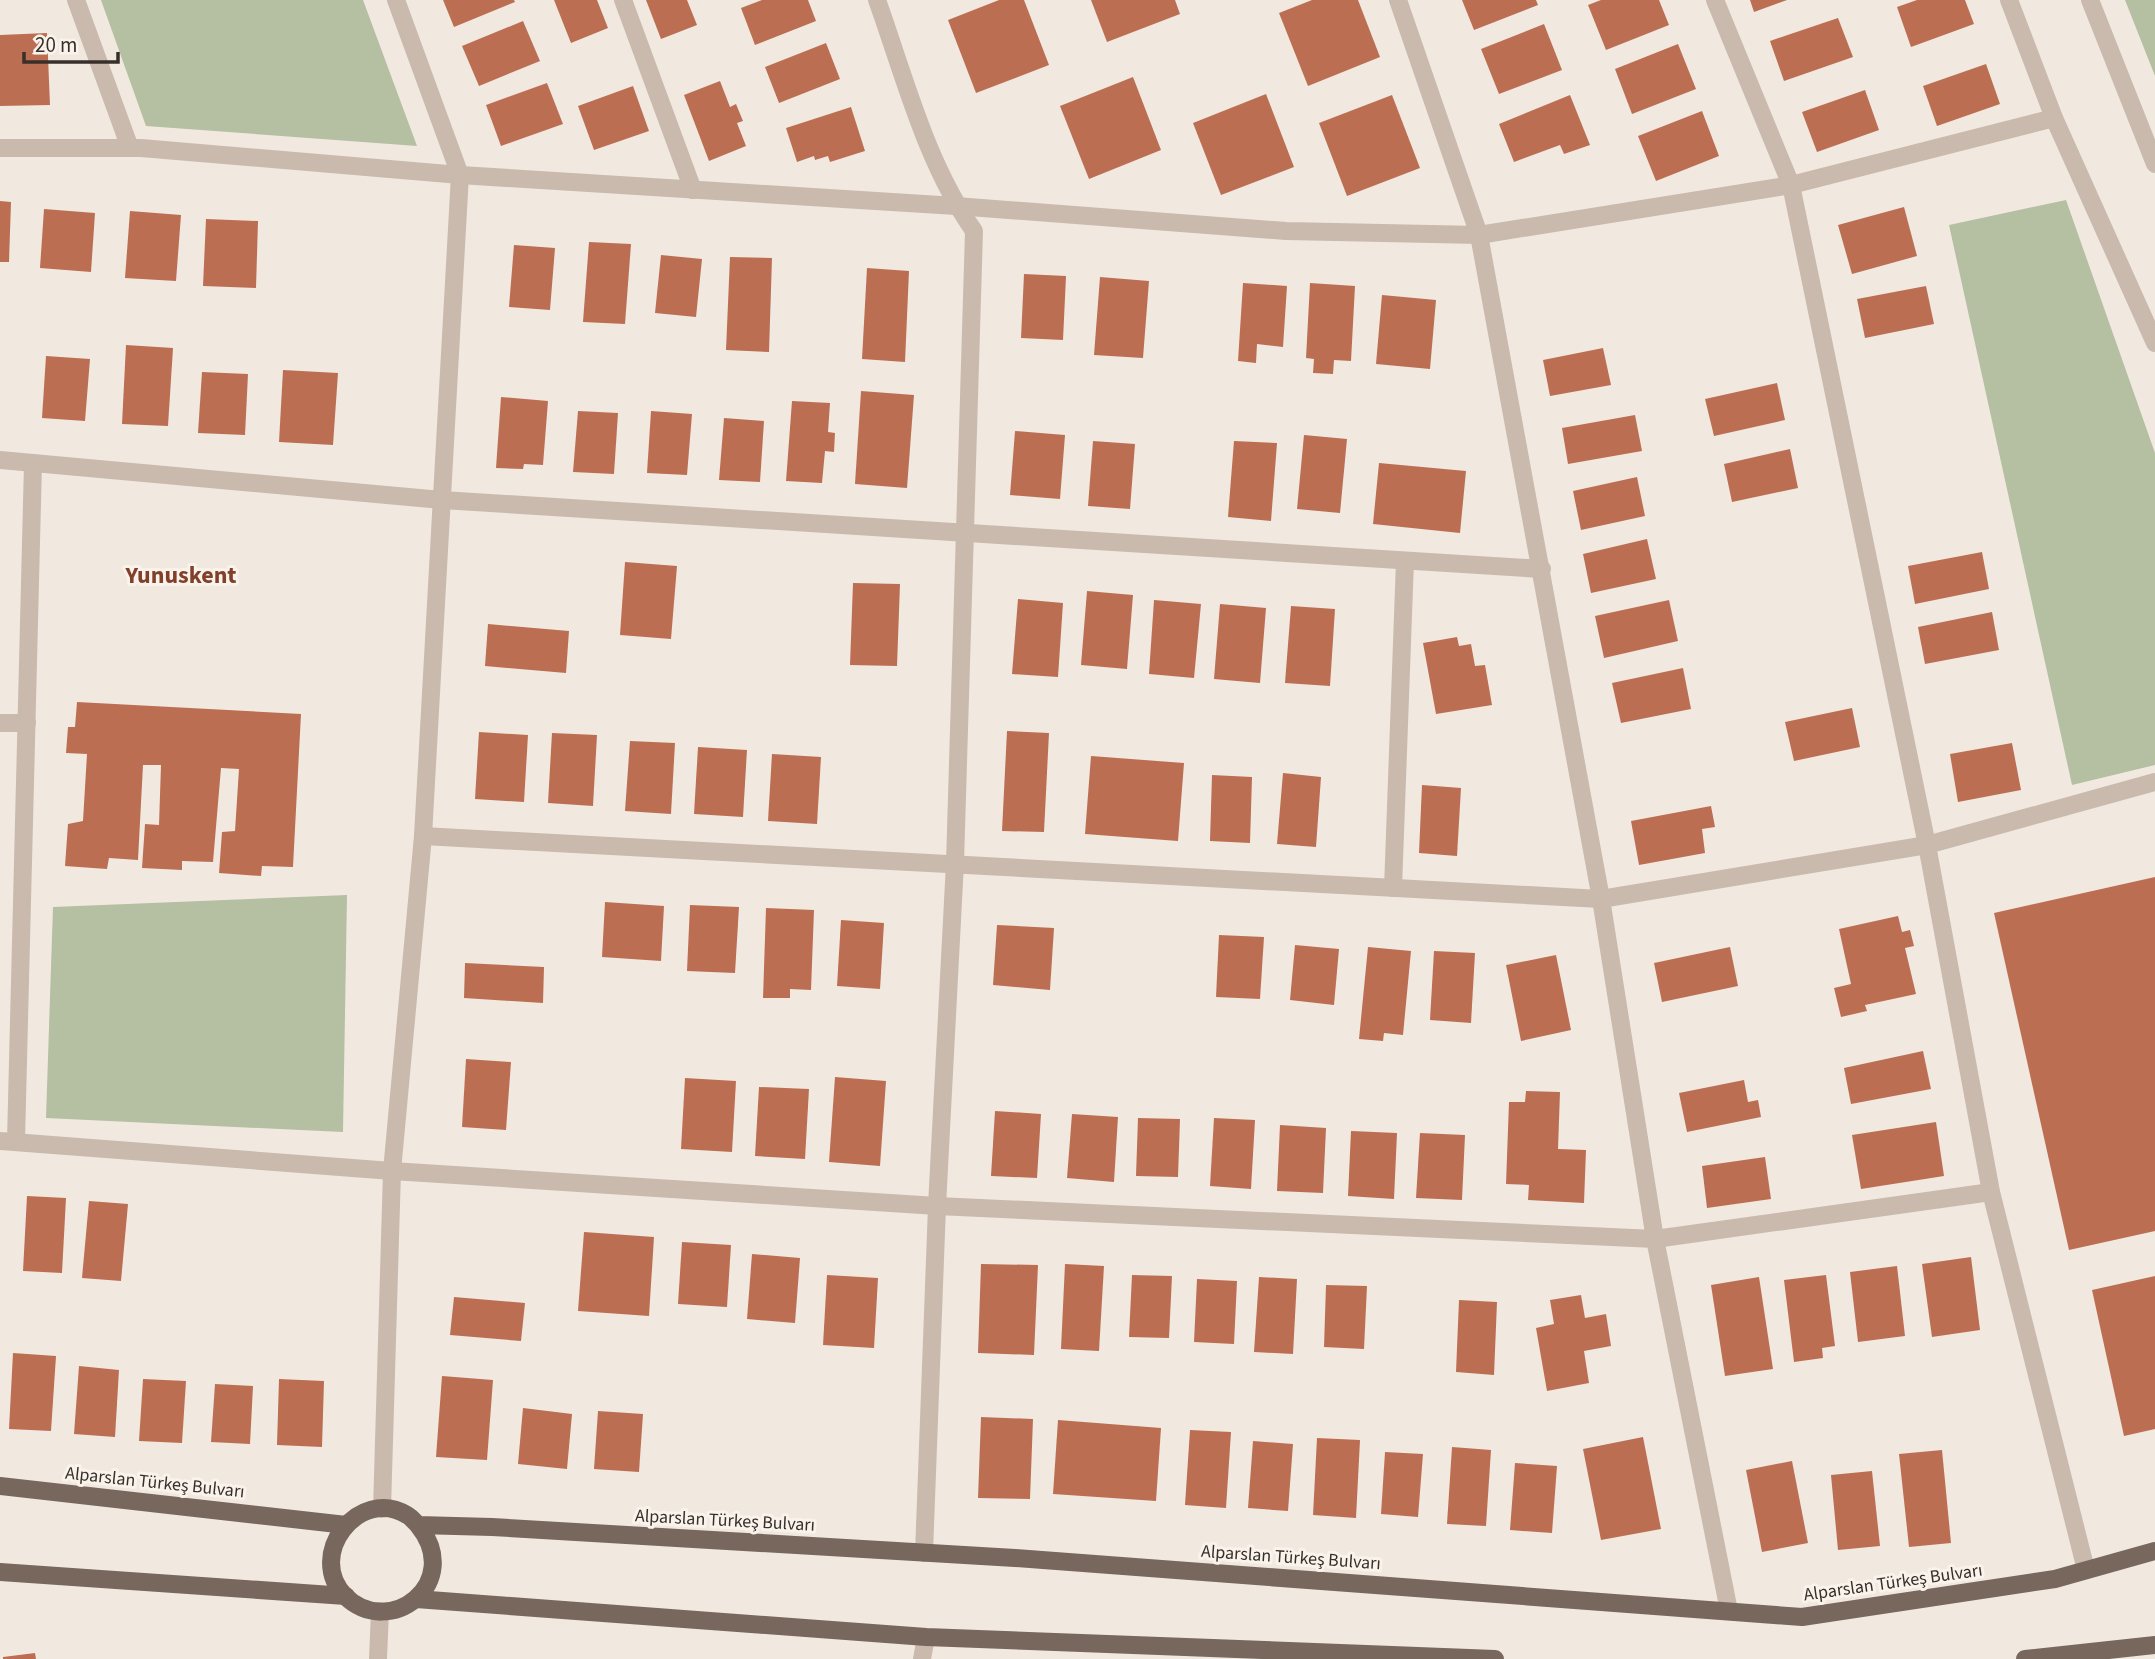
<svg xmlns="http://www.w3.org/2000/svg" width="2155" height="1659" font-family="'Source Sans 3',sans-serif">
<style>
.green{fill:#b5bfa1}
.building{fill:#bc6e53}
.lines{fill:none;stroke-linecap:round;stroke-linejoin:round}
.minor{stroke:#c9baad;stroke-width:18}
.major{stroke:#78675d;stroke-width:18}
.labels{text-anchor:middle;stroke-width:6;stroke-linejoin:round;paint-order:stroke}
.street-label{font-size:18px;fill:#382f2b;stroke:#f9f3ec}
.district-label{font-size:24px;font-weight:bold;fill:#80402a;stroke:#f9f3ec}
</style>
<rect width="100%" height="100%" fill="#f1e9e0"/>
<!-- green -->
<g class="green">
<path d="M101,0H363L417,146L146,126Z"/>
<path d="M2125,0H2155V76Z"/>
<path d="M2066,200L2155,453V765L2072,785L1949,225Z"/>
<path d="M347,895L343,1132L46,1118L53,907Z"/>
</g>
<!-- building -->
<g class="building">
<path d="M443,0H514L515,2L454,27Z"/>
<path d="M554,0H597L608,28L571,43Z"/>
<path d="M646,0H687L697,25L661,39Z"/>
<path d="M762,0H808L816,21L755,45L741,8Z"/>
<path d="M999,0H1024L1049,65L976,93L948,20Z"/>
<path d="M1091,0H1175L1180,14L1107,42Z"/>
<path d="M1312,0H1358L1380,57L1308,86L1279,13Z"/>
<path d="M1462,0H1536L1538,5L1474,30Z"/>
<path d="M1601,0H1659L1669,25L1606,50L1588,5Z"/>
<path d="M1750,0H1787L1754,12Z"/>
<path d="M1917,0H1965L1974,24L1911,47L1897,7Z"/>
<path d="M1838,18L1853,57L1784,81L1770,41Z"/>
<path d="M523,21L540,61L479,86L462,46Z"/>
<path d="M1544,24L1562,70L1499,94L1481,49Z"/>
<path d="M47,33L50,105L0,106V35Z"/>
<path d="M826,43L840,79L779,103L765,67Z"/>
<path d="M1678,44L1696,89L1632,114L1615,69Z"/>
<path d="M1986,64L2000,104L1937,126L1923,86Z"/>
<path d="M1133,77L1161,150L1089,179L1060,106Z"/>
<path d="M720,81L730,107L736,104L743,121L737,123L746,146L709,161L684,95Z"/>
<path d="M547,83L563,124L501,146L486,105Z"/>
<path d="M633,86L649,131L594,150L578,106Z"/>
<path d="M1865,90L1879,130L1817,152L1802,112Z"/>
<path d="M1266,94L1294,167L1221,195L1193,123Z"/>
<path d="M1392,95L1420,168L1347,196L1319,123Z"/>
<path d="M1570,95L1590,145L1564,154L1560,145L1514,162L1499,124Z"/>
<path d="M851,107L865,151L830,162L828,156L815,160L814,156L797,162L786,128Z"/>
<path d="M1702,111L1719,156L1656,181L1638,136Z"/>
<path d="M0,201L11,202L9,262H0Z"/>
<path d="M1904,207L1917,256L1852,274L1838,225Z"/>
<path d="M44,209L95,213L91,272L40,268Z"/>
<path d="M130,211L181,215L176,281L125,278Z"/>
<path d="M206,219L258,221L256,288L203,286Z"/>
<path d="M589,242L631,244L625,324L583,322Z"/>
<path d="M514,245L555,248L550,310L509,307Z"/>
<path d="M661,255L702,259L696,317L655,313Z"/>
<path d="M730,257L772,258L769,352L726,350Z"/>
<path d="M867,268L909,271L905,362L862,359Z"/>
<path d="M1024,274L1066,276L1063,340L1021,338Z"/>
<path d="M1100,277L1149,281L1143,358L1094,355Z"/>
<path d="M1243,283L1287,286L1283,347L1257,344L1256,363L1238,361Z"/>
<path d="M1310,283L1355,286L1351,361L1334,360L1333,374L1313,373L1314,359L1306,358Z"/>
<path d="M1926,286L1934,324L1865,338L1857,299Z"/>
<path d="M1382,295L1436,300L1430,369L1376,364Z"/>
<path d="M126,345L173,348L168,426L122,424Z"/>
<path d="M1603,348L1611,385L1550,396L1543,360Z"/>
<path d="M46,356L90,359L85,421L42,418Z"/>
<path d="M283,370L338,373L333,445L279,442Z"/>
<path d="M202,372L248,374L245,435L198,433Z"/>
<path d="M1777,383L1785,420L1714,436L1705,399Z"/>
<path d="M861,391L914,395L907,488L855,484Z"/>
<path d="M501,397L548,401L543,465L524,464L523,469L496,468Z"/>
<path d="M792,401L830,403L828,432L835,433L834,452L825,451L822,483L786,481Z"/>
<path d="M578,411L618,413L614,474L573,472Z"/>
<path d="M651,411L692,414L687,475L647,473Z"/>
<path d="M1635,415L1642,451L1568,464L1562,428Z"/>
<path d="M724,418L764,421L760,482L719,480Z"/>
<path d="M1015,431L1065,435L1060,499L1010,495Z"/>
<path d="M1304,435L1347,439L1340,513L1297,509Z"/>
<path d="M1093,441L1135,444L1130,509L1088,506Z"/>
<path d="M1234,441L1277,443L1271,521L1228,517Z"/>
<path d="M1790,449L1798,488L1732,502L1724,464Z"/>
<path d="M1379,463L1466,471L1460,533L1373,524Z"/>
<path d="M1637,477L1645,516L1581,530L1573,491Z"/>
<path d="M1647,539L1656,579L1591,593L1583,554Z"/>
<path d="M1982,552L1989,589L1915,604L1908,566Z"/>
<path d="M625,562L677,566L671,639L620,635Z"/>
<path d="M853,583L900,584L897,666L850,665Z"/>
<path d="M1087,591L1133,595L1127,669L1081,665Z"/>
<path d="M1018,599L1063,603L1058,677L1012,674Z"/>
<path d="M1154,600L1201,604L1194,678L1149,674Z"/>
<path d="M1669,600L1678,641L1604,658L1595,616Z"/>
<path d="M1220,604L1266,608L1260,683L1214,679Z"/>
<path d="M1291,606L1335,609L1330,686L1285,683Z"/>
<path d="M1992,612L1999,650L1925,664L1918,627Z"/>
<path d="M488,624L569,631L566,673L485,666Z"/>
<path d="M1457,637L1459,646L1471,644L1475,666L1485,665L1492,705L1436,714L1423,643Z"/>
<path d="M1683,668L1691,709L1621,723L1612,683Z"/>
<path d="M77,702L301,714L293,867L262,866L261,876L219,873L222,832L235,831L239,769L221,768L213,862L182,861V870L142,868L145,824L159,825L161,765H143L138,860L109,858L107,869L65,866L68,824L83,821L87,754L66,753L68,727H75Z"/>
<path d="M1852,708L1860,747L1794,761L1785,722Z"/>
<path d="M1007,731L1049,733L1044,832L1002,831Z"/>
<path d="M479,732L528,735L524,802L475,799Z"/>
<path d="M552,733L597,735L593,806L548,803Z"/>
<path d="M630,741L675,743L671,814L625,811Z"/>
<path d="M2012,743L2021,790L1958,802L1950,754Z"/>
<path d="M698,747L747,750L743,817L694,814Z"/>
<path d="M772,754L821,757L817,824L768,821Z"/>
<path d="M1091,756L1184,763L1178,841L1085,834Z"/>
<path d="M1283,773L1321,777L1316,847L1277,844Z"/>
<path d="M1212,775L1252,777L1250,843L1210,841Z"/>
<path d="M1422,785L1461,788L1457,856L1419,853Z"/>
<path d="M1711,806L1715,827L1702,829L1705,853L1639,865L1631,821Z"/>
<path d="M2155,877V1231L2069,1250L1994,913Z"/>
<path d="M605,902L664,906L661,961L602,957Z"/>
<path d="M690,905L739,907L735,973L687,971Z"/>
<path d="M766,908L814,910L811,990L790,989V998H763Z"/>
<path d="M1898,916L1902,932L1910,930L1914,946L1905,948L1916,994L1865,1005L1867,1011L1841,1017L1834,988L1851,984L1839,929Z"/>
<path d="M841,920L884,923L880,989L837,986Z"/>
<path d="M997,925L1054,928L1050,990L993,985Z"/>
<path d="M1219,935L1264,937L1260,999L1216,997Z"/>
<path d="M1295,945L1339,949L1334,1005L1290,1000Z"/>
<path d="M1368,947L1411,951L1403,1035L1384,1033L1383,1041L1359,1039Z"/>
<path d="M1730,947L1738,986L1662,1002L1654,963Z"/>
<path d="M1434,951L1475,953L1471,1023L1430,1020Z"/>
<path d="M1556,955L1571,1030L1521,1041L1506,965Z"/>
<path d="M465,963L544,967L543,1003L464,998Z"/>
<path d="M1923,1051L1931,1089L1851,1104L1844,1068Z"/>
<path d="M466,1059L511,1062L506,1130L462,1127Z"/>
<path d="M835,1077L886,1081L880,1166L829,1162Z"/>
<path d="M685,1078L736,1081L732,1152L681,1149Z"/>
<path d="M1744,1080L1748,1102L1758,1100L1761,1117L1687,1132L1679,1093Z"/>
<path d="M759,1087L809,1089L805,1159L755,1156Z"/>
<path d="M1526,1091L1560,1092L1558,1149L1586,1150L1584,1203L1528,1200L1529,1185L1506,1184L1509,1102H1525Z"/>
<path d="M995,1111L1041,1114L1037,1178L991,1176Z"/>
<path d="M1072,1114L1118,1117L1114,1182L1067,1178Z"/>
<path d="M1138,1118L1180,1119L1178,1177L1136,1176Z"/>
<path d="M1214,1118L1255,1120L1251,1189L1210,1186Z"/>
<path d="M1936,1122L1944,1176L1861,1189L1852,1135Z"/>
<path d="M1280,1125L1326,1128L1323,1193L1277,1191Z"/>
<path d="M1351,1131L1397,1133L1394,1199L1348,1196Z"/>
<path d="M1420,1133L1465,1135L1462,1200L1416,1198Z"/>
<path d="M1765,1157L1771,1199L1707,1208L1702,1166Z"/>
<path d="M27,1196L66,1198L62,1273L23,1271Z"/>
<path d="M89,1201L128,1204L121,1281L82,1278Z"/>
<path d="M584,1232L654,1237L649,1316L578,1311Z"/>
<path d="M682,1242L731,1245L727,1307L678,1304Z"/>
<path d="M752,1254L800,1258L795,1323L747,1319Z"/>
<path d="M1971,1257L1980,1330L1932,1337L1922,1264Z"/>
<path d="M981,1264L1038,1265L1034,1355L978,1353Z"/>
<path d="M1065,1264L1104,1266L1099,1351L1061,1349Z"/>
<path d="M1897,1266L1905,1336L1858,1342L1850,1272Z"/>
<path d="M827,1275L878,1278L874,1348L823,1345Z"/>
<path d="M1132,1275L1172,1276L1169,1338L1129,1337Z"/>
<path d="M1826,1275L1835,1346L1822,1348L1823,1358L1794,1362L1784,1280Z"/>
<path d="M2155,1276V1429L2124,1436L2092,1290Z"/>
<path d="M1259,1277L1297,1279L1293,1354L1254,1352Z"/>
<path d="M1759,1277L1773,1369L1725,1376L1711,1285Z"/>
<path d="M1197,1279L1237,1281L1234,1344L1194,1342Z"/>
<path d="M1326,1285L1367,1286L1364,1349L1324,1347Z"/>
<path d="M1581,1295L1585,1318L1606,1314L1611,1346L1584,1351L1589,1383L1547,1391L1536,1328L1554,1324L1550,1300Z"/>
<path d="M454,1297L525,1303L521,1341L450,1335Z"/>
<path d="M1459,1300L1497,1302L1494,1375L1456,1372Z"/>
<path d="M13,1353L56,1356L51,1431L9,1429Z"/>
<path d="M79,1366L119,1370L115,1437L74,1434Z"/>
<path d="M442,1376L493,1380L487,1460L436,1457Z"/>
<path d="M143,1379L186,1381L182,1443L139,1441Z"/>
<path d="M279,1379L324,1381L322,1447L277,1445Z"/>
<path d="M215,1384L253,1386L250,1444L211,1442Z"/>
<path d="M523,1408L572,1414L567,1469L518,1464Z"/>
<path d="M598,1411L643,1414L639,1472L594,1469Z"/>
<path d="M981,1417L1033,1419L1030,1499L978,1498Z"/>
<path d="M1058,1420L1161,1428L1156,1501L1053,1494Z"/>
<path d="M1190,1430L1231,1432L1226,1508L1185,1505Z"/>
<path d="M1643,1437L1661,1529L1601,1540L1583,1449Z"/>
<path d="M1317,1438L1360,1440L1356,1518L1313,1515Z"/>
<path d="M1253,1441L1293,1444L1288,1511L1248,1508Z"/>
<path d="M1452,1447L1491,1450L1486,1526L1447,1524Z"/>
<path d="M1942,1450L1951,1543L1909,1547L1899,1454Z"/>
<path d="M1385,1452L1423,1454L1418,1517L1381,1514Z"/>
<path d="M1792,1461L1808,1543L1762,1552L1746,1470Z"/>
<path d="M1515,1463L1557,1466L1552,1533L1510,1530Z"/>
<path d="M1872,1471L1880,1546L1838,1550L1831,1475Z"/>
<path d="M35,1653L36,1659H3V1657Z"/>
</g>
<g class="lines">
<!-- minor -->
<g class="minor">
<path d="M76,0L130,148"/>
<path d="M623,0L693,190"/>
<path d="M877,0C905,78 926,163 974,231L955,863L937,1206L924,1553"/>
<path d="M1398,0L1479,235L1601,899L1655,1239L1729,1611"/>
<path d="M1715,0L1791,185L1927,845L1991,1192L2086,1570"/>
<path d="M2009,0L2054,118L2155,343"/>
<path d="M2090,0L2155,164"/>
<path d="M0,148H141L460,175L956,206L1286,231L1479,235L1791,185L2054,118"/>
<path d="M0,460L442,500L1542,569"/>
<path d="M0,723H27"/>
<path d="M423,836L1601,899L1927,845L2155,782"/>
<path d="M1393,888L1405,561"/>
<path d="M0,1141L392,1171L937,1206L1655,1239L1991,1192"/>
<path d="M16,1141L33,463"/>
<path d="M382,1509L392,1171L423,836L460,175L396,0"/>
<path d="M378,1659L380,1611"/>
<path d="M922,1659L926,1637"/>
</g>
<!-- major -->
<g class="major">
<path d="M0,1486L346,1525"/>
<path d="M418,1525C465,1583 389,1640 345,1596C305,1555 359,1486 407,1515C411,1517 415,1522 418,1525L492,1527L1015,1558L1802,1617L2055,1579L2155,1551"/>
<path d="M0,1572L346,1596"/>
<path d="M416,1599L926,1637L1495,1659"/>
<path d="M2025,1659L2155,1645"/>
</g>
</g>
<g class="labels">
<!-- street labels -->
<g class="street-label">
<text transform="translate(155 1482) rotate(6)" y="6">Alparslan Türkeş Bulvarı</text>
<text transform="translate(725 1520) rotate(3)" y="6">Alparslan Türkeş Bulvarı</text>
<text transform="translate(1291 1557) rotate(4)" y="6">Alparslan Türkeş Bulvarı</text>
<text transform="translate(1893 1582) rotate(-8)" y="6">Alparslan Türkeş Bulvarı</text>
</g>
<!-- district labels -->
<g class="district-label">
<text x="181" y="583">Yunuskent</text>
</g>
</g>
<!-- scale -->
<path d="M24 52v10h94v-10" fill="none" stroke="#382f2b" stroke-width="3.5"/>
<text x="35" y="52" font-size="21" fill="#382f2b" stroke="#f9f3ec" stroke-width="5" paint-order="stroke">20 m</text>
</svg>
